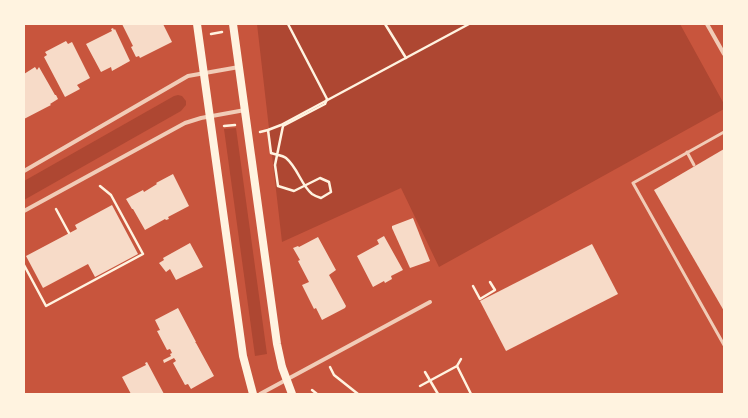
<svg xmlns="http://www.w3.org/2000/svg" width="748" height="418" font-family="Jost,sans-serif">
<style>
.green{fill:#ae4732}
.building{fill:#f7dbc8}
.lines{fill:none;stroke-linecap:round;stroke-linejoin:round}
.path{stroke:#fff3e0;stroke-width:2.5}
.service{stroke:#f1ccb7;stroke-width:3}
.minor{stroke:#f1ccb7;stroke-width:4}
.secondary{stroke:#fff3e0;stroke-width:8}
</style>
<rect width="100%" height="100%" fill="#c8553d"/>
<!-- green -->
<g class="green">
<path d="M257,24H680L724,104V109L439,267L401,188L282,242Z"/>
<path d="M178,95L182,96L186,101V105L181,111L24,200V181L174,96Z"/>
<path d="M236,128L267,354L255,356L224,129Z"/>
</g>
<!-- building -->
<g class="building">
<path d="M122,24H163L172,42L140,58L139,56L136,57L131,47L133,46Z"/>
<path d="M113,28L114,30L115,29L130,61L112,71L111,67L101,72L86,44L112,31L111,29Z"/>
<path d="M66,41L68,44L72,42L90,78L77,85L80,89L65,97L44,57L47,55L45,52Z"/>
<path d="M35,67L37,70L39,67L55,95H56L58,99L50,104L51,105L24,119V74Z"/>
<path d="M724,149V311L654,190Z"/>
<path d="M173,174L189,206L168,217L169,219L166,220L165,219L145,230L133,209H132L126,199L143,190L144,192L157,184L156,183Z"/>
<path d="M112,205L138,254L95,277L88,264L43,288L26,256L77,229L75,225Z"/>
<path d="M413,218L430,261L410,268L392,228V226Z"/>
<path d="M384,236L403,270L391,276L392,279L385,283L384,281L373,287L357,256L379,244L377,240Z"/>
<path d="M318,237L336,270L329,275L346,306L345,308L322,320L316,308L314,309L302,285L309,282L298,261L300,260L293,248L298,246L299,247Z"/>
<path d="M190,243L203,267L176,280L170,269L166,272L159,263L164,260L163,258Z"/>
<path d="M592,244L618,294L506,351L480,301Z"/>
<path d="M178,308L196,342L195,343H196L214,376L191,389L188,384L185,385L173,363L176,361L174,358L164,363L163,360L171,356L170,354L172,353L170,349L167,350L157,331L160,330L155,320Z"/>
<path d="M147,362L164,394H131L122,377L146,365L145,363Z"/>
</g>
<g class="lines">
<!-- path -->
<g class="path">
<path d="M385,24L406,58"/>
<path d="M211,34L222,32"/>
<path d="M224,126L235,125"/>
<path d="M268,130L271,153C276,155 282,155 286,158C298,168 301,185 312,194C315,196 318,197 321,198L331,192L329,182L320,178L294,191L278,186L275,165L283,126L325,104L327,99L288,24"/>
<path d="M260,132L268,130L281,125L469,24"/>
<path d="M56,209L69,233"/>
<path d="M24,265L46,306L143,254L111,195L100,186"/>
<path d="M473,286L480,299L495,290L490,282"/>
<path d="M457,366L461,359"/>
<path d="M330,367L334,375L358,394"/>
<path d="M425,372L438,394"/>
<path d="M420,386L457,366L471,394"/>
<path d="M312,390L317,394"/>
</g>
<!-- service -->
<g class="service">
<path d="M724,132L633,183L724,345"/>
<path d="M687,152L694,165"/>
</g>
<!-- minor -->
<g class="minor">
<path d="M707,24L724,54"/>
<path d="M24,171L188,76L239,67"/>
<path d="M24,211L185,123L201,118L245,110"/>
<path d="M260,394L430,302"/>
</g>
<!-- secondary -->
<g class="secondary">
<path d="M197,24L243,356L253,394"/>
<path d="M233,24L277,344L282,367L292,394"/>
</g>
</g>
<!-- border -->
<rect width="748" height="418" fill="none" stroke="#fff3e0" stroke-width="50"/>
</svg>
